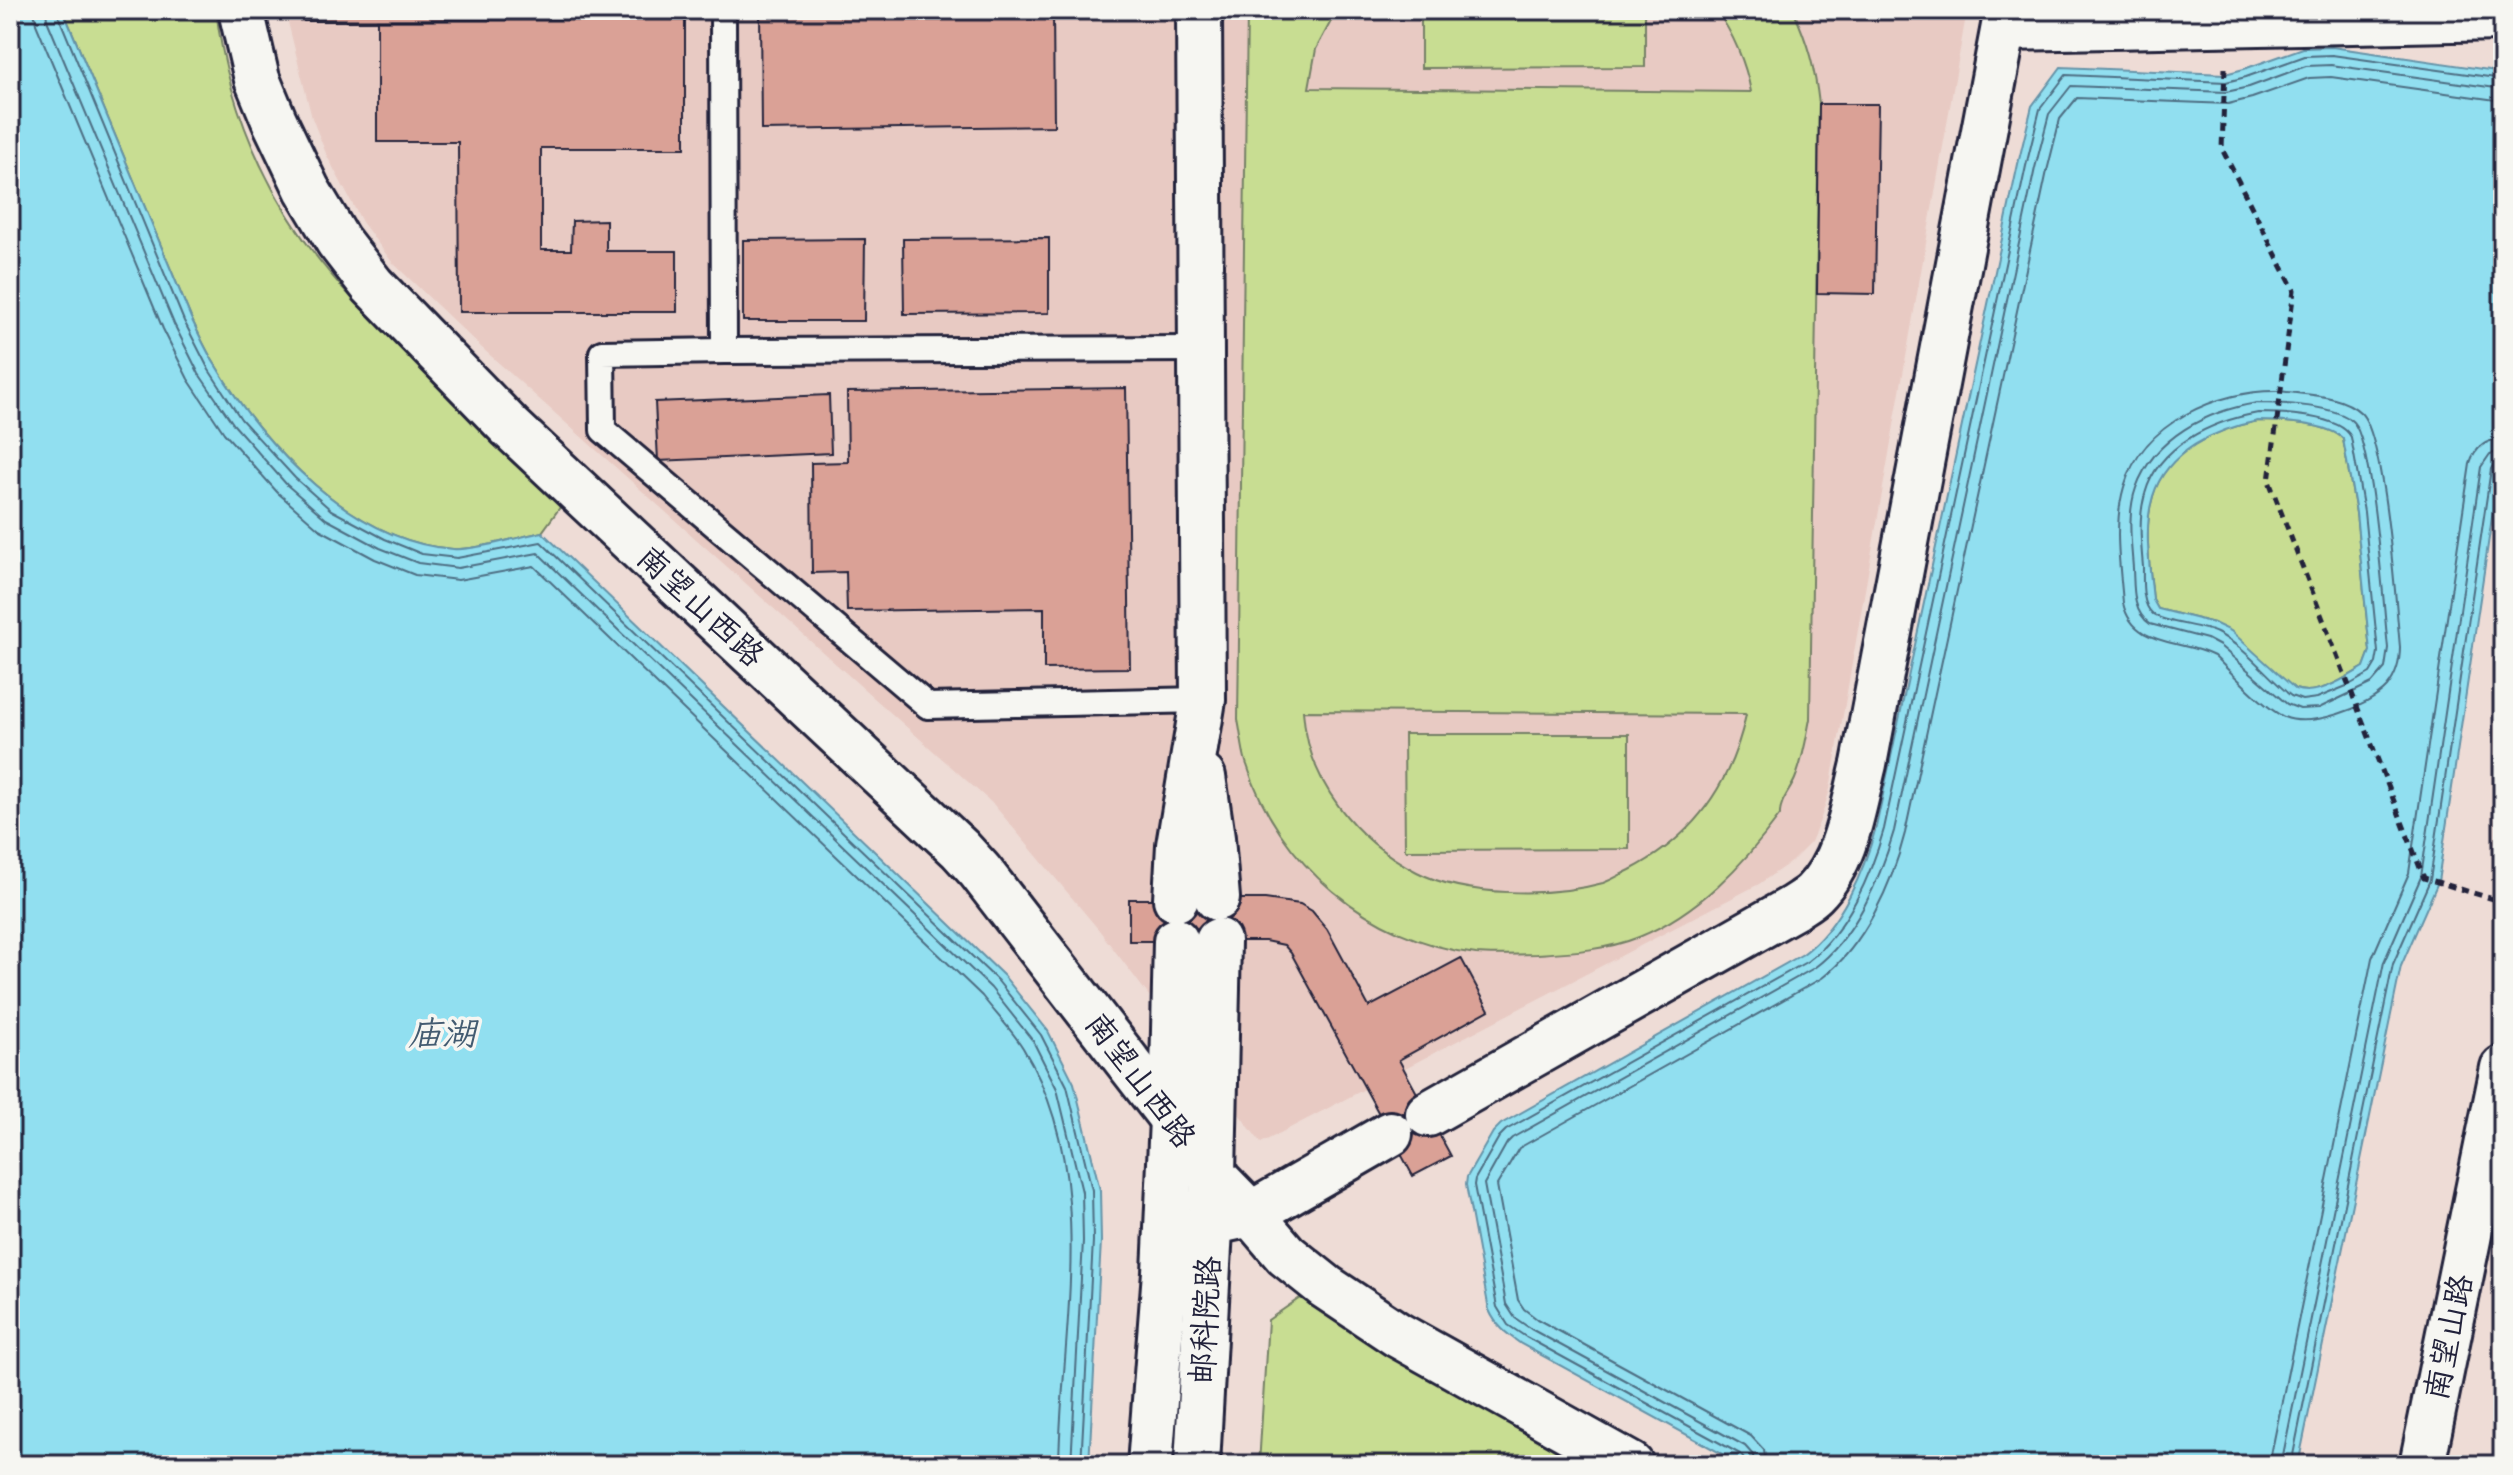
<svg xmlns="http://www.w3.org/2000/svg" width="2513" height="1475" font-family="'Indie Flower','LXGW WenKai TC',sans-serif">
<style>
.built{fill:#e8cac3}
.green{fill:#c8dd92;stroke:#758066;stroke-width:2;fill-rule:evenodd}
.water{fill:#91dff0;stroke:#6593a8;stroke-width:2;fill-rule:evenodd}
.lines{fill:none;stroke-linecap:round;stroke-linejoin:round}
.shore{stroke:#4e6e83;stroke-width:2}
.building{fill:#daa196;stroke:#22223b;stroke-width:2}
.service-casing{stroke:#22223b;stroke-width:30}
.minor-casing{stroke:#22223b;stroke-width:50}
.tertiary-casing{stroke:#22223b;stroke-width:50}
.path{stroke:#22223b;stroke-width:5;stroke-dasharray:8 6;stroke-linecap:butt}
.service{stroke:#f6f6f2;stroke-width:24}
.minor{stroke:#f6f6f2;stroke-width:44}
.tertiary{stroke:#f6f6f2;stroke-width:44}
.labels{text-anchor:middle;stroke-width:7;stroke-linejoin:round;paint-order:stroke}
.street-label{font-size:32px;fill:#22223b;stroke:#f6f6f2}
.water-label{font-size:34px;font-style:italic;fill:#435b71;stroke:#f6f6f2}
</style>
<rect width="100%" height="100%" fill="#eedcd6"/>
<filter id="ink" filterUnits="userSpaceOnUse"><feTurbulence type="fractalNoise" baseFrequency=".0125" numOctaves="2"/><feDisplacementMap in="SourceGraphic" scale="16" xChannelSelector="R" yChannelSelector="G"/><feConvolveMatrix kernelMatrix="1 2 1 2 8 2 1 2 1" color-interpolation-filters="sRGB"/></filter>
<g filter="url(#ink)">
<!-- built -->
<path class="built" d="M285,10H1967L1830,789L1821,818L1811,842L1792,861L1759,884L1261,1143L1099,930L994,805L482,348L392,262L362,222L327,156L312,118Z"/>
<!-- green -->
<g class="green">
<path d="M63,10H216C229,118 276,218 352,298C377,324 405,348 432,373C477,415 521,457 566,499L542,532C519,537 473,551 453,549C355,543 263,446 216,366C206,351 199,334 191,318Z"/>
<path d="M1247,10H1337L1316,49L1309,88L1751,92C1746,64 1733,33 1716,10H1793C1808,43 1815,69 1819,104L1810,719C1806,739 1803,760 1795,779C1790,791 1779,802 1780,815C1743,865 1698,913 1639,937C1607,950 1572,952 1537,954C1518,954 1496,956 1476,954C1371,941 1277,864 1246,762C1242,749 1241,734 1238,720ZM1303,711L1745,714L1746,715C1731,784 1694,837 1630,870C1621,874 1612,880 1603,883C1552,897 1465,897 1417,872C1355,840 1308,782 1303,711Z"/>
<path d="M1421,10H1645V67L1421,68Z"/>
<path d="M2258,421C2279,421 2330,423 2343,439L2356,513L2370,651L2364,667C2345,678 2317,697 2295,689L2214,623L2158,609L2153,600C2150,566 2143,528 2153,496C2166,450 2216,429 2258,421Z"/>
<path d="M1404,734H1629V849L1405,850Z"/>
<path d="M1300,1298L1589,1465H1259L1268,1320Z"/>
</g>
<!-- water -->
<g class="water">
<path d="M10,10H63L191,318C199,334 206,351 216,366C263,446 355,543 453,549C473,551 519,537 542,532L1004,976L1048,1031L1074,1083L1100,1190L1101,1241L1089,1465H10Z"/>
<path d="M2332,47L2503,72V443L2438,882L2401,966L2298,1465H1742L1521,1344C1507,1334 1496,1326 1489,1310L1466,1185L1467,1177L1493,1132L1501,1124L1803,954C1841,926 1864,871 1876,827L2018,164L2032,106L2061,67L2225,74L2244,69L2303,48ZM2258,421C2278,421 2330,423 2343,439L2356,513L2370,651L2364,667C2345,678 2317,697 2295,689L2231,631L2214,623L2158,609L2153,600C2150,567 2143,528 2153,496C2167,451 2216,429 2258,421Z"/>
</g>
<g class="lines">
<!-- shore -->
<g class="shore">
<path d="M34,10L36,24L163,329L188,379L224,433L278,493L319,529L375,559L415,575L458,580L534,566L982,996C995,1013 1012,1030 1023,1048C1100,1174 1061,1327 1059,1465"/>
<path d="M46,10L47,20L174,324L199,374L234,425L287,485L326,519L380,548L418,563L458,568L538,553L991,988L1033,1041L1057,1089L1082,1192L1083,1241L1071,1465"/>
<path d="M56,10L184,321L209,370L241,419L295,478L331,510L385,539L422,554L457,558L541,542L998,981L1041,1035L1067,1086L1092,1190L1093,1241L1081,1465"/>
<path d="M2280,391C2305,395 2342,394 2361,413C2385,437 2396,606 2400,647C2400,662 2396,676 2387,687C2368,708 2310,728 2284,717C2265,708 2231,672 2214,656C2182,639 2133,648 2123,603C2120,565 2113,524 2124,487C2142,423 2219,389 2280,391Z"/>
<path d="M2257,403C2280,403 2337,405 2353,422C2373,442 2384,612 2388,648L2385,668L2372,683L2319,708L2300,709L2287,704L2220,646L2207,639L2150,624C2132,611 2134,589 2133,568C2131,542 2127,513 2136,488C2154,437 2207,411 2257,403Z"/>
<path d="M2258,413C2282,413 2340,415 2351,437L2364,512L2378,652L2376,663L2370,673L2349,685L2317,698L2302,700L2291,696C2267,676 2245,647 2217,633C2201,625 2163,623 2153,614C2141,604 2143,581 2143,567C2141,543 2138,518 2145,494C2158,445 2213,421 2258,413Z"/>
<path d="M1744,1465V1459L1740,1454L1526,1337L1508,1325L1497,1307L1474,1185L1475,1179L1499,1137L1506,1130L1808,961C1847,931 1871,875 1884,829L2026,166L2040,109L2066,75L2226,82L2246,77L2305,56L2332,55L2503,79"/>
<path d="M1754,1465L1753,1455L1745,1446L1531,1329L1515,1318L1506,1304L1484,1184L1507,1143L1512,1138L1814,968C1855,938 1880,879 1894,831L2035,168L2049,114L2071,86L2226,92L2249,87L2306,66L2331,65L2503,89"/>
<path d="M1766,1465L1764,1450L1751,1436L1537,1319L1524,1309L1518,1300L1497,1185L1519,1148L1822,978C1865,945 1892,884 1905,833L2047,171L2060,119L2077,98L2228,104L2252,98L2309,78L2331,77L2503,101"/>
<path d="M2269,1465L2372,958L2409,873L2470,464C2475,448 2486,439 2503,439"/>
<path d="M2281,1465L2384,962L2421,877L2481,467L2490,454L2503,451"/>
<path d="M2291,1465L2393,964L2430,880L2491,469L2495,462L2503,461"/>
</g>
</g>
<!-- building -->
<g class="building">
<path d="M304,10H498V20L304,21Z"/>
<path d="M760,10H1053L1054,126L761,130Z"/>
<path d="M685,19V148H541V250H571L572,221L606,220V251H677V312H459L458,142H377V20Z"/>
<path d="M1819,104H1878L1875,294L1817,293Z"/>
<path d="M1049,238V313L904,314L903,239Z"/>
<path d="M865,239L864,321H743V240Z"/>
<path d="M1126,388L1130,668L1044,669V608L847,611L846,572L812,573L811,463L848,462L847,392Z"/>
<path d="M829,395L831,453L658,461L655,402Z"/>
<path d="M1129,899H1265L1300,904L1312,911L1327,929L1369,1007L1461,958L1489,1010L1399,1060L1451,1156L1413,1176L1291,953L1284,945L1265,941H1129Z"/>
</g>
<g class="lines">
<!-- service casing -->
<g class="service-casing">
<g id="service">
<path d="M723,10L724,351L1201,349"/>
<path d="M724,351L602,353L603,430L928,706L1203,700"/>
</g>
</g>
<!-- minor casing -->
<g class="minor-casing">
<g id="minor">
<path d="M2005,28L2503,18"/>
<path d="M1203,777L1212,838L1217,898"/>
<path d="M1176,899L1179,845L1203,700L1199,10"/>
<path d="M1428,1114L1793,908C1800,903 1808,899 1814,893C1847,860 1853,807 1864,764L2007,10"/>
<path d="M1214,1222L1251,1214L1390,1134"/>
<path d="M1150,1465L1165,1272L1172,1119L1176,941"/>
<path d="M1197,1465L1213,1175L1218,941"/>
<path d="M2422,1465L2503,1068"/>
</g>
</g>
<!-- tertiary casing -->
<g class="tertiary-casing">
<path id="tertiary" d="M241,10L257,79L274,120L307,189L338,241L372,285L510,427L960,849L980,871L1172,1119L1213,1175L1251,1214L1286,1255L1326,1287L1398,1335L1631,1465"/>
</g>
<!-- path -->
<path class="path" d="M2225,68L2222,149L2294,290L2269,481L2424,878L2503,902"/>
<!-- service -->
<use href="#service" class="service"/>
<!-- minor -->
<use href="#minor" class="minor"/>
<!-- tertiary -->
<use href="#tertiary" class="tertiary"/>
</g>
</g>
<g class="labels">
<!-- street labels -->
<g class="street-label">
<text transform="translate(701 606) rotate(43)" y="11">南望山西路</text>
<text transform="translate(1141 1080) rotate(53)" y="11">南望山西路</text>
<text transform="translate(1205 1320) rotate(-87)" y="11">邮科院路</text>
<text transform="translate(2448 1337) rotate(-78)" y="11">南望山路</text>
</g>
<!-- water labels -->
<g class="water-label">
<text x="442" y="1045">庙湖</text>
</g>
</g>
<!-- margin -->
<rect width="2513" height="1475" fill="none" stroke="#f6f6f2" stroke-width="40"/>
<rect x="20" y="20" width="2473" height="1435" fill="none" stroke="#22223b" stroke-width="3" filter="url(#ink)"/>
</svg>
